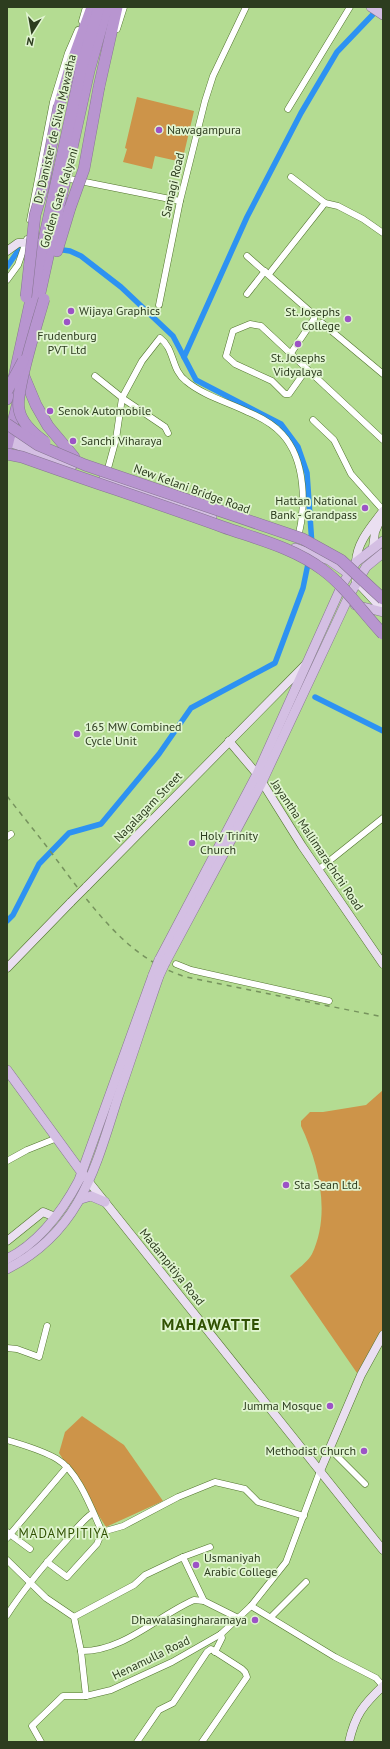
<svg xmlns="http://www.w3.org/2000/svg" width="390" height="1749" font-family="'PT Sans',sans-serif">
<style>
.green{fill:#cd9449}
.lines{fill:none;stroke-linecap:round;stroke-linejoin:round}
.canal{stroke:#2d92f2;stroke-width:5.5}
.street-casing{stroke:#52742e;stroke-width:7}
.secondary-casing{stroke:#52742e;stroke-width:9}
.primary-casing{stroke:#877692;stroke-width:10}
.highway-casing{stroke:#877692;stroke-width:12}
.street{stroke:#fff;stroke-width:6}
.secondary{stroke:#eadff1;stroke-width:8}
.primary{stroke:#d4bfe3;stroke-width:9}
.highway{stroke:#b895d0;stroke-width:11}
.rail{stroke:#76935d;stroke-width:1.5;stroke-dasharray:5 5;stroke-linecap:butt}
.secondary-bridge-casing{stroke:#52742e;stroke-width:9;stroke-linecap:butt}
.primary-bridge-casing{stroke:#877692;stroke-width:10;stroke-linecap:butt}
.highway-bridge-casing{stroke:#877692;stroke-width:12;stroke-linecap:butt}
.secondary-bridge{stroke:#eadff1;stroke-width:8}
.primary-bridge{stroke:#d4bfe3;stroke-width:9}
.highway-bridge{stroke:#b895d0;stroke-width:11}
.poi-dot{fill:#9c53c6;stroke:#e1f5d1;stroke-width:1.5}
.labels{text-anchor:middle;stroke-width:3.5;stroke-linejoin:round;paint-order:stroke}
.street-label{font-size:12px;fill:#2d3d1f;stroke:#e1f5d1}
.poi-label{font-size:12px;fill:#2d3d1f;stroke:#e1f5d1;text-anchor:start}
.neighbourhood-label{font-size:13px;letter-spacing:1px;fill:#305102;stroke:#e1f5d1}
.district-label{font-size:16px;font-weight:bold;letter-spacing:1px;fill:#305102;stroke:#e1f5d1}
</style>
<rect width="100%" height="100%" fill="#b4dc92"/>
<!-- green -->
<g class="green">
<path d="M137,97L194,111L182,162L155,156L152,169L123,162L127,149L125,148Z"/>
<path d="M383,1090V1329L357,1373L290,1276C296,1270 308,1262 312,1254C331,1214 319,1164 301,1126V1121L310,1112H323L366,1105Z"/>
<path d="M82,1416L124,1445L163,1501L106,1527L59,1453L65,1432Z"/>
</g>
<g class="lines">
<!-- canal -->
<g class="canal">
<path d="M56,249L70,251L81,256L121,287L173,336L184,357"/>
<path d="M7,267L22,245L26,246"/>
<path d="M312,545L307,473L298,447L281,424L196,380L184,357L247,217L301,113L337,52L380,7"/>
<path d="M315,697L383,731"/>
<path d="M7,921L13,915L39,864L69,833L101,824L159,754L191,708L275,663L303,588L309,559"/>
</g>
<!-- street casing -->
<g class="street-casing">
<g id="street">
<path d="M82,21L86,7"/>
<path d="M117,29L124,7"/>
<path d="M288,109L350,7"/>
<path d="M291,177L325,203L338,206L363,219L383,233"/>
<path d="M65,178L180,201"/>
<path d="M30,220L53,102L68,53L78,30"/>
<path d="M247,256L314,315V319L291,353"/>
<path d="M269,274L325,203"/>
<path d="M7,280L18,265L27,239"/>
<path d="M247,294L265,271"/>
<path d="M159,305L180,201L205,101L213,76L246,7"/>
<path d="M322,323L383,374"/>
<path d="M306,370L289,394H285L272,381L235,364L226,356L233,331L250,324L261,326L383,440"/>
<path d="M95,376L125,400L165,427L168,433"/>
<path d="M313,420L334,440L351,474L383,510"/>
<path d="M107,472L116,439L122,398L142,361L160,338C175,349 171,370 186,381C204,396 228,402 248,412C260,417 273,424 282,434C306,460 306,506 298,538"/>
<path d="M7,837L11,834"/>
<path d="M318,870L383,818"/>
<path d="M176,964L191,970L329,1001"/>
<path d="M7,1161L27,1150L57,1138"/>
<path d="M7,1348L17,1349L39,1357L47,1326"/>
<path d="M7,1440C23,1445 42,1450 57,1459C78,1471 92,1510 102,1532L123,1526L178,1497L215,1482L245,1489L258,1502L304,1516"/>
<path d="M330,1449L365,1484"/>
<path d="M7,1532L30,1549"/>
<path d="M7,1538L67,1467"/>
<path d="M183,1557L210,1547"/>
<path d="M7,1560L46,1598L74,1617L81,1651L86,1696"/>
<path d="M47,1562L67,1577L97,1544L102,1532"/>
<path d="M251,1606L335,1657L376,1678L383,1686"/>
<path d="M7,1615C24,1589 44,1565 65,1542C74,1532 82,1520 93,1513"/>
<path d="M74,1617L134,1585L145,1575L183,1557L204,1601"/>
<path d="M271,1617L306,1582"/>
<path d="M81,1651C123,1652 157,1616 194,1600L204,1601L238,1618"/>
<path d="M215,1652L222,1638L221,1634"/>
<path d="M41,1742L32,1726L63,1696H86L111,1690L172,1662L221,1634L251,1606L286,1562L320,1471"/>
<path d="M137,1742L159,1710L173,1703L207,1652L211,1649L242,1669L245,1672L247,1677L202,1742"/>
</g>
</g>
<!-- secondary casing -->
<g class="secondary-casing">
<g id="secondary">
<path d="M7,251L18,243L36,242"/>
<path d="M373,547L375,532L380,520"/>
<path d="M356,562C357,542 371,527 383,511"/>
<path d="M356,581L383,610"/>
<path d="M229,741L257,774L302,846L383,964"/>
<path d="M86,887L306,664"/>
<path d="M7,968L71,902"/>
<path d="M89,1182L383,1550"/>
<path d="M7,1241L43,1212L55,1217"/>
<path d="M320,1471L361,1375L383,1335"/>
<path d="M349,1742C355,1715 363,1705 383,1686"/>
</g>
</g>
<!-- primary casing -->
<g class="primary-casing">
<g id="primary">
<path d="M371,7L383,15"/>
<path d="M7,443L20,441L36,446"/>
<path d="M12,443L73,465"/>
<path d="M104,477L212,517"/>
<path d="M295,548L329,560L349,574"/>
<path d="M355,605L383,612"/>
<path d="M159,960L257,774L342,585L356,562L383,541"/>
<path d="M165,963L261,784L349,596L366,567L383,553"/>
<path d="M7,1070L85,1177"/>
<path d="M81,1199L91,1196L105,1202"/>
<path d="M7,1259C40,1242 62,1212 79,1180L153,975"/>
<path d="M7,1269C80,1232 95,1169 118,1097C132,1057 145,1016 159,976"/>
</g>
</g>
<!-- highway casing -->
<g class="highway-casing">
<g id="highway">
<path d="M99,87L117,7"/>
<path d="M59,106L70,68L91,10"/>
<path d="M57,251L70,208"/>
<path d="M36,311L89,71L107,7"/>
<path d="M23,374L36,405L48,426L74,457"/>
<path d="M7,399L13,382L81,69L99,7"/>
<path d="M7,446L18,402"/>
</g>
</g>
<!-- street -->
<use href="#street" class="street"/>
<!-- secondary -->
<use href="#secondary" class="secondary"/>
<!-- primary -->
<use href="#primary" class="primary"/>
<!-- highway -->
<use href="#highway" class="highway"/>
<!-- rail -->
<path class="rail" d="M7,796C23,817 40,837 56,859C91,905 127,959 186,977L383,1017"/>
<!-- secondary-bridge casing -->
<g class="secondary-bridge-casing">
<path id="secondary-bridge" d="M71,902L86,887"/>
</g>
<!-- primary-bridge casing -->
<g class="primary-bridge-casing">
<g id="primary-bridge">
<path d="M153,975L159,960"/>
<path d="M159,976L165,963"/>
</g>
</g>
<!-- highway-bridge casing -->
<g class="highway-bridge-casing">
<g id="highway-bridge">
<path d="M70,208L84,169L99,87"/>
<path d="M26,297L35,215L43,188L59,106"/>
<path d="M44,299C38,321 15,391 19,409C21,423 34,434 45,442"/>
<path d="M7,391L23,361"/>
<path d="M7,424L38,445L85,465L303,539L341,560L383,599"/>
<path d="M7,454L22,457C89,481 157,503 223,527C257,539 294,548 323,570C346,587 363,613 383,634"/>
</g>
</g>
<!-- secondary-bridge -->
<use href="#secondary-bridge" class="secondary-bridge"/>
<!-- primary-bridge -->
<use href="#primary-bridge" class="primary-bridge"/>
<!-- highway-bridge -->
<use href="#highway-bridge" class="highway-bridge"/>
</g>
<!-- markers -->
<g class="poi-dot">
<circle cx="159" cy="130" r="4"/>
<circle cx="71" cy="311" r="4"/>
<circle cx="348" cy="319" r="4"/>
<circle cx="67" cy="322" r="4"/>
<circle cx="298" cy="344" r="4"/>
<circle cx="50" cy="411" r="4"/>
<circle cx="73" cy="441" r="4"/>
<circle cx="365" cy="508" r="4"/>
<circle cx="77" cy="734" r="4"/>
<circle cx="192" cy="843" r="4"/>
<circle cx="286" cy="1185" r="4"/>
<circle cx="330" cy="1406" r="4"/>
<circle cx="364" cy="1451" r="4"/>
<circle cx="196" cy="1565" r="4"/>
<circle cx="255" cy="1620" r="4"/>
</g>
<g class="labels">
<!-- street labels -->
<g class="street-label">
<text transform="translate(55 129) rotate(-77)" y="4">Dr. Danister de Silva Mawatha</text>
<text transform="translate(173 185) rotate(-77)" y="4">Samagi Road</text>
<text transform="translate(59 198) rotate(-73)" y="4">Golden Gate Kalyani</text>
<text transform="translate(192 489) rotate(20)" y="4">New Kelani Bridge Road</text>
<text transform="translate(148 807) rotate(-46)" y="4">Nagalagam Street</text>
<text transform="translate(317 845) rotate(56)" y="4">Jayantha Mallimarachchi Road</text>
<text transform="translate(172 1267) rotate(51)" y="4">Madampitiya Road</text>
<text transform="translate(151 1658) rotate(-26)" y="4">Henamulla Road</text>
</g>
<!-- poi labels -->
<g class="poi-label">
<text x="167" y="134">Nawagampura</text>
<text x="79" y="315">Wijaya Graphics</text>
<text x="340" y="316" text-anchor="end">St. Josephs<tspan x="340" dy="14">College</tspan></text>
<text x="67" y="340" text-anchor="middle">Frudenburg<tspan x="67" dy="14">PVT Ltd</tspan></text>
<text x="298" y="362" text-anchor="middle">St. Josephs<tspan x="298" dy="14">Vidyalaya</tspan></text>
<text x="58" y="415">Senok Automobile</text>
<text x="81" y="445">Sanchi Viharaya</text>
<text x="357" y="505" text-anchor="end">Hattan National<tspan x="357" dy="14">Bank - Grandpass</tspan></text>
<text x="85" y="731">165 MW Combined<tspan x="85" dy="14">Cycle Unit</tspan></text>
<text x="200" y="840">Holy Trinity<tspan x="200" dy="14">Church</tspan></text>
<text x="294" y="1189">Sta Sean Ltd.</text>
<text x="322" y="1410" text-anchor="end">Jumma Mosque</text>
<text x="356" y="1455" text-anchor="end">Methodist Church</text>
<text x="204" y="1562">Usmaniyah<tspan x="204" dy="14">Arabic College</tspan></text>
<text x="247" y="1624" text-anchor="end">Dhawalasingharamaya</text>
</g>
<!-- neighbourhood labels -->
<g class="neighbourhood-label">
<text x="64" y="1538">MADAMPITIYA</text>
</g>
<!-- district labels -->
<g class="district-label">
<text x="211" y="1330">MAHAWATTE</text>
</g>
</g>
<!-- border -->
<rect width="390" height="1749" fill="none" stroke="#2d3d1f" stroke-width="16"/>
<!-- north arrow -->
<g transform="translate(32 32) rotate(191)" stroke="#e1f5d1" stroke-width="3" paint-order="stroke">
<path d="M0-3L7 15L0 10L-7 15Z" fill="#2d3d1f"/>
<text y="-6" font-size="11" font-weight="bold" text-anchor="middle" fill="#2d3d1f">N</text>
</g>
</svg>
